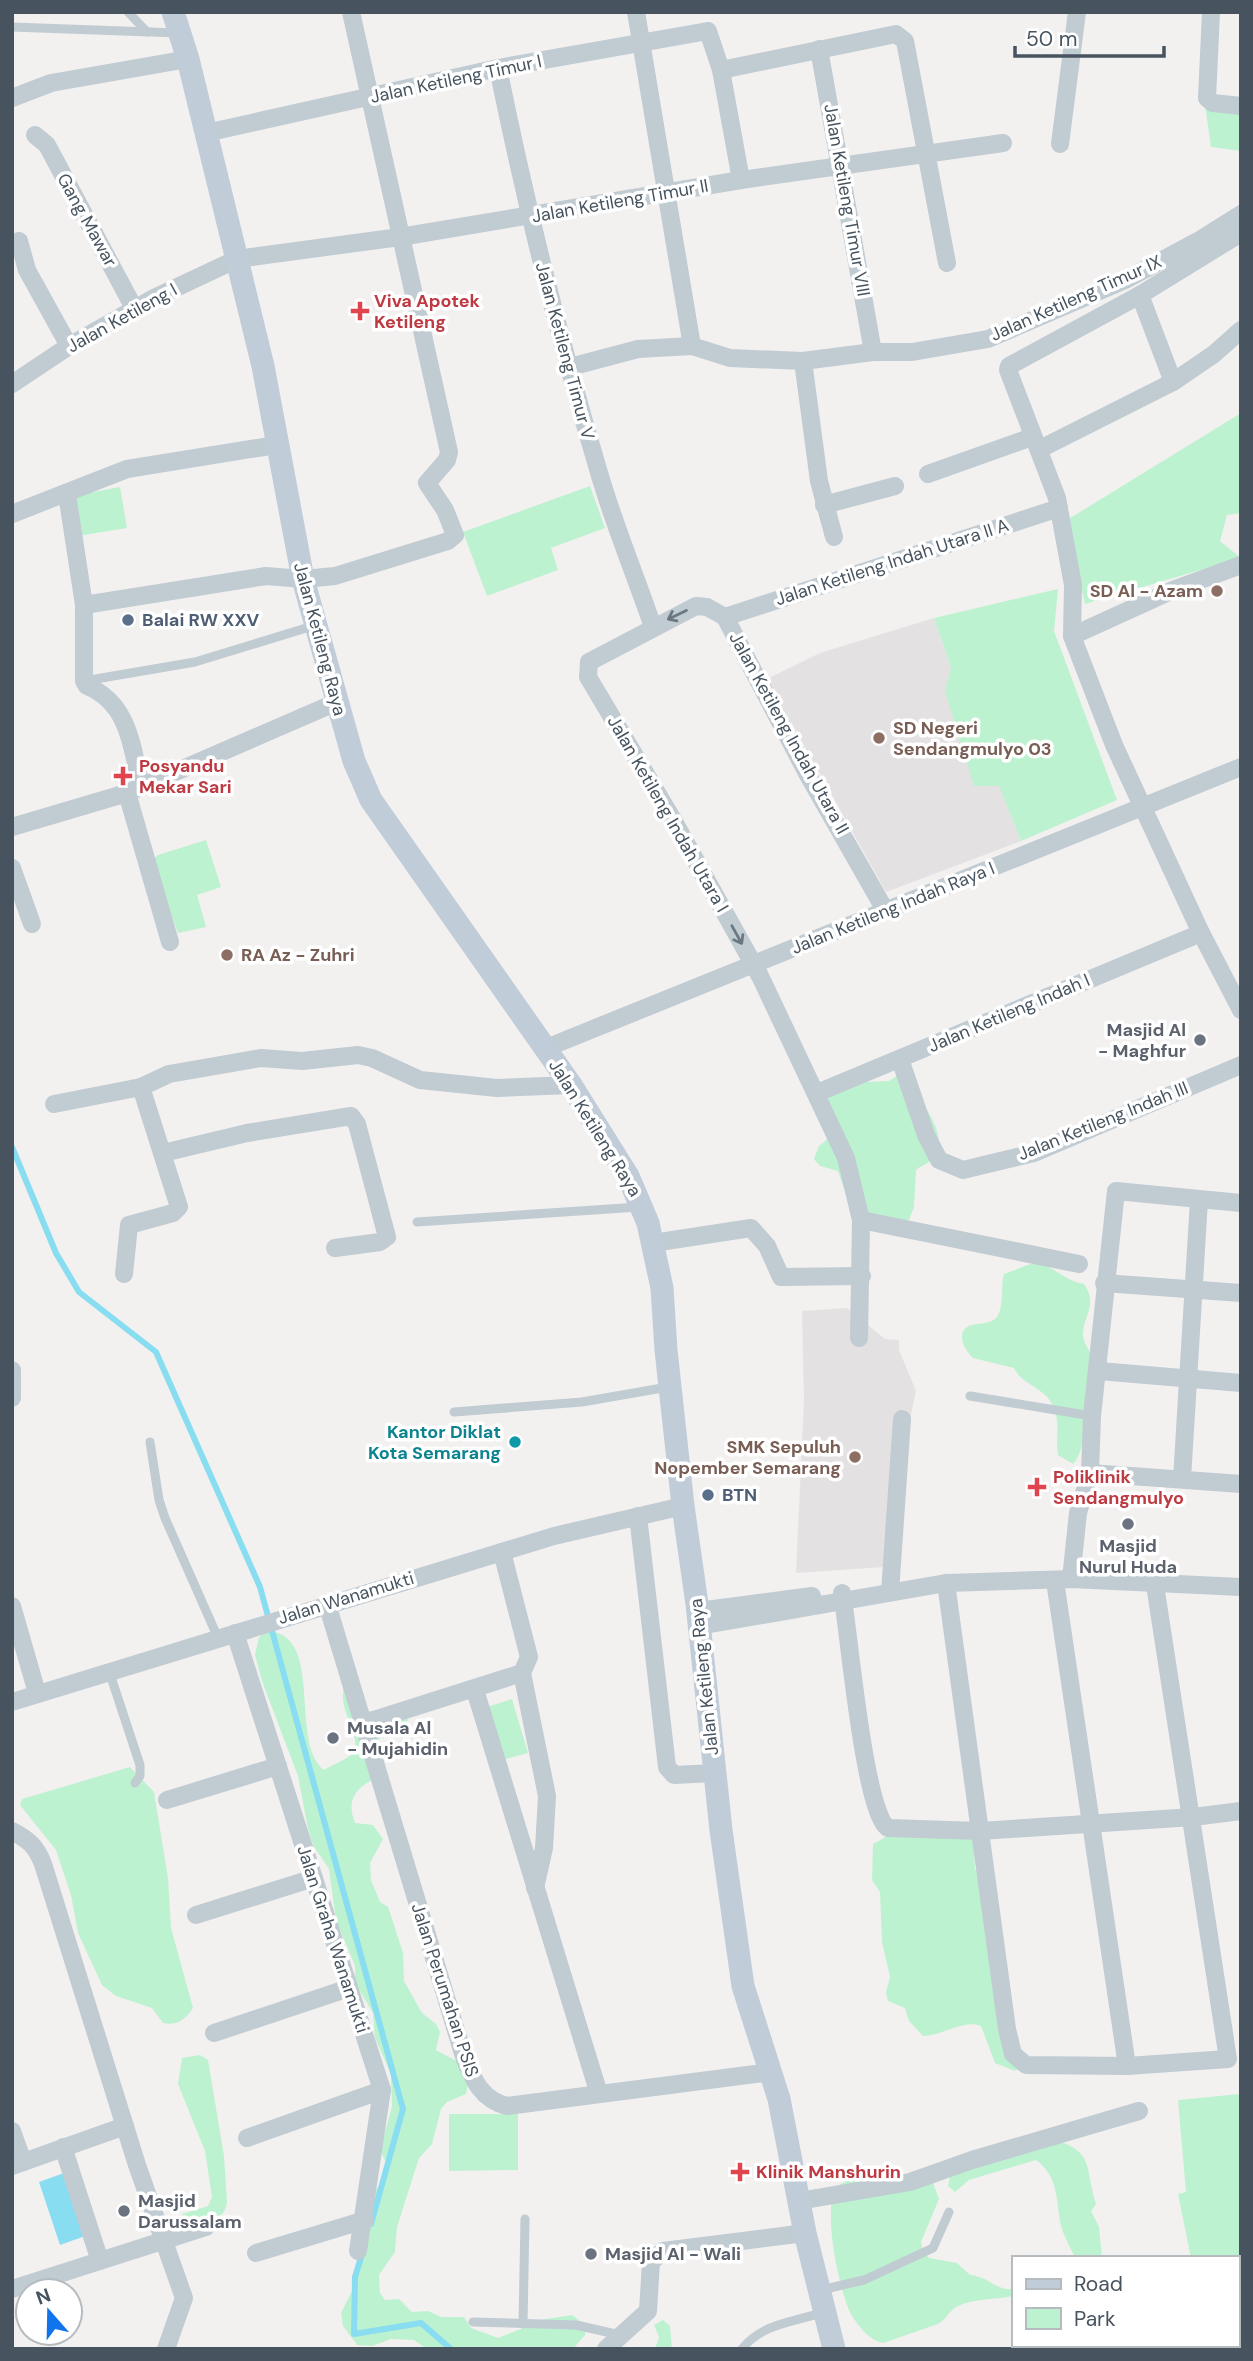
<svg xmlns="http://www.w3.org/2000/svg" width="1253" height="2361" font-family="'DM Sans',sans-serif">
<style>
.education{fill:#e4e1e2}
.green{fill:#bdf2d0}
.water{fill:#88ddf1}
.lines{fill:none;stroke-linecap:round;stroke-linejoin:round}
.stream{stroke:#88ddf1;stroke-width:6}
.service{stroke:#c0cbd2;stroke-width:9}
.minor{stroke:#c0cbd2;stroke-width:18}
.secondary{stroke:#c0ccd8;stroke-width:23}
.oneway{stroke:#6b7882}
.health-dot{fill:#e0444e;stroke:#fff;stroke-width:2.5}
.education-dot{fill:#8d6e63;stroke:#fff;stroke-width:2.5}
.service-dot{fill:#5c6f8a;stroke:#fff;stroke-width:2.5}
.worship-dot{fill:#6b7280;stroke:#fff;stroke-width:2.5}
.culture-dot{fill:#0f9aa8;stroke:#fff;stroke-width:2.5}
.labels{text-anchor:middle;stroke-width:7;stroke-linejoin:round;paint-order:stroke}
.street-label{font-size:18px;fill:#47545f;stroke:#fff}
.health-label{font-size:18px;font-weight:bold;fill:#be3a42;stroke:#fff;text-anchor:start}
.education-label{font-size:18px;font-weight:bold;fill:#785e54;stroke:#fff;text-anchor:end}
.service-label{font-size:18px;font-weight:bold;fill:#4e5e75;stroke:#fff;text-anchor:start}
.worship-label{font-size:18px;font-weight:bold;fill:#5b616d;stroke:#fff;text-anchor:start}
.culture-label{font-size:18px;font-weight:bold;fill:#0d838f;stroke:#fff;text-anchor:end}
</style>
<rect width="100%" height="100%" fill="#f3f0f0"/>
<!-- education -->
<g class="education">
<path d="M934,618L951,668L946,691L999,785L1021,841L886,892L767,679L820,653Z"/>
<path d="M847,1308L885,1339L899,1340V1350L916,1391L911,1414L899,1566L796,1573L804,1401L802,1311Z"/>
</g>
<!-- green -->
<g class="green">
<path d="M1205,105L1241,110V151L1211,147Z"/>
<path d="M1241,413V513L1227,515L1220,541L1241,558L1085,604L1067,520Z"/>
<path d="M590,486L605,528L551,548L558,570L487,596L463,532Z"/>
<path d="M120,487L127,528L78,536L71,496Z"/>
<path d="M1058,589L1054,631L1117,800L1021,841L999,786H974L945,691L951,668L934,618Z"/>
<path d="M206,840L221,887L197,895L206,927L178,933L152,860L158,855Z"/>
<path d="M901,1073C913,1092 958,1139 930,1161C926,1165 920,1166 916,1170L914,1207L909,1220L882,1221L849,1203L838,1171L820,1166L814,1159L819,1146L830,1137L823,1110L829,1097L866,1082L889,1081Z"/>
<path d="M1036,1262C1055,1267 1065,1281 1084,1284C1099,1305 1082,1317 1083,1336C1084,1344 1090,1350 1091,1357C1094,1375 1086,1455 1073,1464L1058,1455C1055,1439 1061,1423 1053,1406C1045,1387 1023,1386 1014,1368L973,1358C968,1353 963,1346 962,1339C961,1318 987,1328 996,1318C1005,1308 1000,1286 1004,1274Z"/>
<path d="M266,1631C326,1632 288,1742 324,1770C332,1765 341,1762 348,1757C371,1741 330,1707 347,1681L361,1711H405L408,1720C400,1729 395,1729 385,1734C371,1741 373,1767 372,1780C353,1790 347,1803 355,1823L373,1825L383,1839L370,1863L371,1880L380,1902L388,1907L394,1925L403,1953L404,1981L422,2013L436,2024L440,2032L436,2050L460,2063L469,2078L466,2094L447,2102L441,2109L432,2144L419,2158L397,2227L395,2252L379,2275L380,2293L385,2300L399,2299L412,2312L428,2311L441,2317H464L471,2328L498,2338L546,2319L572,2315L586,2326L585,2335L573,2349H427L414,2340L391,2339L372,2346L357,2345L343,2326L341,2313L353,2289L375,2191L388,2173L387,2164L380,2151L392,2106L391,2074L375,2038L373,2013L355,1983V1966L336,1920L329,1869L313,1845L308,1829L298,1776L262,1681L255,1655L259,1637Z"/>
<path d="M512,1699L528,1753L502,1760L487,1707Z"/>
<path d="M130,1767L154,1792L168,1878L171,1928L193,2008C185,2020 177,2026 163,2023L152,2008L116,1996L102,1985L78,1933L71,1895L56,1850L20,1805L22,1799Z"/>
<path d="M973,1833L975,1869L982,1881L983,1918L990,1924L1019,2068L1015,2071L995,2063L981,2026C964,2019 942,2036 923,2036L909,2021L905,2008L888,2001L886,1992L890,1977L882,1942L880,1892L872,1880L873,1844L889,1835Z"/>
<path d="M200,2055L208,2060L224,2156L227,2201C226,2221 204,2225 187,2222L182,2214L208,2206L212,2197L205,2151L178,2084L182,2058Z"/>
<path d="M1240,2094L1241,2103V2271H1237V2258H1191L1178,2194L1186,2192L1178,2100Z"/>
<path d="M449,2114H518V2170L449,2171Z"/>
<path d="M1056,2141C1095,2150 1085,2172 1096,2204L1091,2211L1099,2227L1102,2258H1075C1071,2248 1064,2237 1061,2226C1056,2201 1059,2177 1036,2160L969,2180L955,2192L948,2186L950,2177L957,2173Z"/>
<path d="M916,2175L933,2183L939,2199L921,2242L923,2251L929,2258L957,2263L970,2275C988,2276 996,2291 1013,2289V2296C995,2300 975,2298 958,2306C948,2311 947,2319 938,2324L883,2343C869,2340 860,2328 852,2316C840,2296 820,2203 838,2186C852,2174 897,2176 916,2175Z"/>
<path d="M663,2320L670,2326L672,2349H655L659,2337L654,2325Z"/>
</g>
<!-- water -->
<path class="water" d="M67,2172L88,2235L60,2245L39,2182Z"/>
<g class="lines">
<!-- stream -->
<g class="stream">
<path d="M12,1147L56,1253L79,1292L156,1352L260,1587L403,2109L371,2224"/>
<path d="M363,2251L355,2277L354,2334L421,2323L451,2349"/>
</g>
<!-- service -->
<g class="service">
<path d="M128,12L147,32"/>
<path d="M12,27L178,33"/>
<path d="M84,681L195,662L316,625"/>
<path d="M417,1222L639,1207"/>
<path d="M970,1396L1092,1416"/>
<path d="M454,1412L582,1402L668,1387"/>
<path d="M150,1442L159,1500L165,1518L218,1638"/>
<path d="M109,1671L140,1765V1776L135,1783"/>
<path d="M821,2290L864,2280L933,2248L949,2212"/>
<path d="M473,2322L576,2325L620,2335"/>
<path d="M523,2324L525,2219"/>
<path d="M742,2349C762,2323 795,2322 824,2312"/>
</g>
<!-- minor -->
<g class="minor">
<path d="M636,12L692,346"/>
<path d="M1211,12L1207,98L1213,103L1241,106"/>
<path d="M819,49L873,352"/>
<path d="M498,68C526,206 560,342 600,476C615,527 636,577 653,627"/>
<path d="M721,70L896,34L905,41L947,263"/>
<path d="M12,98L51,83L188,59"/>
<path d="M206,133L498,68L708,31L721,70L741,180"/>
<path d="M35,135L47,145L135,310"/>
<path d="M1060,144L1077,12"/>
<path d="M1241,233L1140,295L1009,366L1008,370L1057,498L1073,585L1072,636L1114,745L1201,933L1241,1010"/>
<path d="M19,241L27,270L69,346"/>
<path d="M803,361L819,481L834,537"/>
<path d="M570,367L638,349L692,346L730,358L803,361L873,352H912L988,339L1125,280L1198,241L1241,214"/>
<path d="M1173,382L1214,354L1241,330"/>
<path d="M12,384L69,346L152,299L237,259L400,237L741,180L1003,143"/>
<path d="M1040,449L1173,382L1140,295"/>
<path d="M928,474L1032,437"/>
<path d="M67,494L84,605V681L87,686C129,703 132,747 141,787"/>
<path d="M824,505L895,486"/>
<path d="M12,514L127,469L276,445"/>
<path d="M84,605L266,576L303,579L335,576L448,541L455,535L445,510L427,483L447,460L449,452L351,12"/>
<path d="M725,617L1059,508"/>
<path d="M1072,636L1173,590L1241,565"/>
<path d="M127,793L170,942"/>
<path d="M12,827L127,793L337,702"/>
<path d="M12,868L32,924"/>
<path d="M546,1048L1241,767"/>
<path d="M900,1059L926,1135L939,1160L963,1170L1034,1153L1241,1065"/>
<path d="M817,1093L1201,933"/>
<path d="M54,1104L141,1087"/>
<path d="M163,1153L247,1133L351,1116L357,1124L387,1237L380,1242L335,1248"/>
<path d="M861,1220L1079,1264"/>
<path d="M653,1243L751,1228L767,1246L781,1277L862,1276"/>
<path d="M124,1274L129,1225L173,1213L179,1207L141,1087L169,1074L261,1058L302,1061L358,1055L372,1058L420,1080L497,1088L571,1085"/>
<path d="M1104,1283L1241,1293"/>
<path d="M859,1338L861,1220L846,1158L760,976L672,818L588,677L589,662L696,606L707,607L725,617L808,775L885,910"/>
<path d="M12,1370V1398"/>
<path d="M1099,1371L1241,1383"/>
<path d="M1090,1473L1241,1484"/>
<path d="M1182,1479L1199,1200"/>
<path d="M638,1516L667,1767L674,1775L714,1773"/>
<path d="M502,1552L529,1657L522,1673L547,1796L544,1848L535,1888"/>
<path d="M1071,1579L1078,1513L1090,1473L1092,1416L1116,1191L1241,1203"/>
<path d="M1055,1581L1127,2066"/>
<path d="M946,1583L1007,2029L1013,2054L1026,2065L1127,2066L1228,2059L1155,1585"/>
<path d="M890,1592L902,1419"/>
<path d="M842,1593C849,1632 864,1812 888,1828L980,1831L1193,1817L1241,1811"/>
<path d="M327,1604L464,2057C473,2080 482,2100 507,2106L771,2072"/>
<path d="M12,1606L37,1693"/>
<path d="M698,1611L812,1596"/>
<path d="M699,1626L946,1583L1071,1579L1241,1587"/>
<path d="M235,1633L382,2090L358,2251"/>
<path d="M475,1690L599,2094"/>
<path d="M12,1702L554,1536L683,1506"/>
<path d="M364,1723L522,1673"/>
<path d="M167,1800L278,1766"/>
<path d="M12,1831C29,1840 36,1846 43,1864L137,2165L184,2298L166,2349"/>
<path d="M196,1915L314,1878"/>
<path d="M214,2033L349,1988"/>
<path d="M12,2131L23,2162"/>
<path d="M247,2138L382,2090"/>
<path d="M63,2147L100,2261"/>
<path d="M12,2166L125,2126"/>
<path d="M799,2201L910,2182L972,2160L1139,2111"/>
<path d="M256,2253L365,2220"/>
<path d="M12,2289L206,2227"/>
<path d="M606,2349L648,2311L651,2262L663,2251L805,2233"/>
</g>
<!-- secondary -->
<path class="secondary" d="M173,12L188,59L263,366L303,579L354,761L371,800L571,1085L628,1176L648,1223L662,1288L666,1350L683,1506L697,1604L721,1830L743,1986L779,2099L805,2233L834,2349"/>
</g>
<!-- one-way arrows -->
<defs><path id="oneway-shaft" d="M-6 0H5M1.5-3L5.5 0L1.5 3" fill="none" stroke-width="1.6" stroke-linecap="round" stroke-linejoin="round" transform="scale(1.75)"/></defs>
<g class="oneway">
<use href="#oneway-shaft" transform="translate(677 615) rotate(154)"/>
<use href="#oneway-shaft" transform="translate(737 935) rotate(61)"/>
</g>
<!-- markers -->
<g class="health-dot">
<path d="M356.5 300.5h7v7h7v7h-7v7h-7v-7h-7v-7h7z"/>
<path d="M119.5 765.5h7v7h7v7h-7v7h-7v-7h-7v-7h7z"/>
<path d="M1033.5 1476.5h7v7h7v7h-7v7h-7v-7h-7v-7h7z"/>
<path d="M736.5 2161.5h7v7h7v7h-7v7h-7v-7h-7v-7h7z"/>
</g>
<g class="education-dot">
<circle cx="1217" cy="591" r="7"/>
<circle cx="879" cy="738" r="7"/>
<circle cx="227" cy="955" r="7"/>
<circle cx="855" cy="1457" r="7"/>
</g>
<g class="service-dot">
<circle cx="128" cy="620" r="7"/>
<circle cx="708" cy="1495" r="7"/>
</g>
<g class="worship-dot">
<circle cx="1200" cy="1040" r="7"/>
<circle cx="1128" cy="1524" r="7"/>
<circle cx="333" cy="1738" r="7"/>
<circle cx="124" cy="2211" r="7"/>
<circle cx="591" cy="2254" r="7"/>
</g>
<circle class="culture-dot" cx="515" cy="1442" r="7"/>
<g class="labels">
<!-- street labels -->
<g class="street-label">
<text transform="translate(456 79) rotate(-12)" y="6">Jalan Ketileng Timur I</text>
<text transform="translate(847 200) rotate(80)" y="6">Jalan Ketileng Timur VIII</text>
<text transform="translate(620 201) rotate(-10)" y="6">Jalan Ketileng Timur II</text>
<text transform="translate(87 220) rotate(61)" y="6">Gang Mawar</text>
<text transform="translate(1076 298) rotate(-24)" y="6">Jalan Ketileng Timur IX</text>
<text transform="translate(122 318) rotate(-29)" y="6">Jalan Ketileng I</text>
<text transform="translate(565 351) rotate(75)" y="6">Jalan Ketileng Timur V</text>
<text transform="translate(892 562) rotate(-18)" y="6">Jalan Ketileng Indah Utara II A</text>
<text transform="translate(320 639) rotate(75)" y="6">Jalan Ketileng Raya</text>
<text transform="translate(789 733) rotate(61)" y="6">Jalan Ketileng Indah Utara II</text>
<text transform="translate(668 814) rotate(60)" y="6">Jalan Ketileng Indah Utara I</text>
<text transform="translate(893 908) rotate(-22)" y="6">Jalan Ketileng Indah Raya I</text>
<text transform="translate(1009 1013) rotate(-23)" y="6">Jalan Ketileng Indah I</text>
<text transform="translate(1103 1121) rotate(-22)" y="6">Jalan Ketileng Indah III</text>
<text transform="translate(595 1128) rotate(58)" y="6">Jalan Ketileng Raya</text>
<text transform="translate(346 1598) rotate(-17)" y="6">Jalan Wanamukti</text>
<text transform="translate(704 1677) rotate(-96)" y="6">Jalan Ketileng Raya</text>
<text transform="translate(333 1939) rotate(72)" y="6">Jalan Graha Wanamukti</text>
<text transform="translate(445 1990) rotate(72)" y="6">Jalan Perumahan PSIS</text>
</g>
<!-- health labels -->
<g class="health-label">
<text x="374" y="307">Viva Apotek<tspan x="374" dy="21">Ketileng</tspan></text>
<text x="139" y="772">Posyandu<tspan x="139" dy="21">Mekar Sari</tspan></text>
<text x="1053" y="1483">Poliklinik<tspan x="1053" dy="21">Sendangmulyo</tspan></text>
<text x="756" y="2178">Klinik Manshurin</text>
</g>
<!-- education labels -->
<g class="education-label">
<text x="1203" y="597">SD Al - Azam</text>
<text x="893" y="734" text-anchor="start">SD Negeri<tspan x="893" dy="21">Sendangmulyo 03</tspan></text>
<text x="241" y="961" text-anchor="start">RA Az - Zuhri</text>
<text x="841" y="1453">SMK Sepuluh<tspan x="841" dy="21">Nopember Semarang</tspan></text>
</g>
<!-- service labels -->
<g class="service-label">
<text x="142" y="626">Balai RW XXV</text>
<text x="722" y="1501">BTN</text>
</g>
<!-- worship labels -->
<g class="worship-label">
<text x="1186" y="1036" text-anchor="end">Masjid Al<tspan x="1186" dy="21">- Maghfur</tspan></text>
<text x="1128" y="1552" text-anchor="middle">Masjid<tspan x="1128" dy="21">Nurul Huda</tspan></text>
<text x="347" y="1734">Musala Al<tspan x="347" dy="21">- Mujahidin</tspan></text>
<text x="138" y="2207">Masjid<tspan x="138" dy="21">Darussalam</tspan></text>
<text x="605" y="2260">Masjid Al - Wali</text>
</g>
<!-- culture labels -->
<g class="culture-label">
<text x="501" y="1438">Kantor Diklat<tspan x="501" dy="21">Kota Semarang</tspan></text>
</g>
</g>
<!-- border -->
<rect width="1253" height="2361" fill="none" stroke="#47545f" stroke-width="28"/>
<!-- legend -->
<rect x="1012" y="2256" width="228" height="91" fill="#ffffff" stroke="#b5bbbf" stroke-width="2"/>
<rect x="1026" y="2279" width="35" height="10" fill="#c0ccd8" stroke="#b5bbbf" stroke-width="2"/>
<text x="1074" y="2291" font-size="21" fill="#47545f">Road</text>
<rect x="1026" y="2308" width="35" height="21" fill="#bdf2d0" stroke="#b5bbbf" stroke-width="2"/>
<text x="1074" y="2326" font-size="21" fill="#47545f">Park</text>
<!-- north arrow -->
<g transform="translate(49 2312) rotate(340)"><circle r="33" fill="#ffffff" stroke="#b5bbbf" stroke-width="2"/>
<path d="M0-5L12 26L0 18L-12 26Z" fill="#1075ed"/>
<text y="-10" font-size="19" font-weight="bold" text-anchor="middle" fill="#47545f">N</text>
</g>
<!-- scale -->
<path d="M1015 46v10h149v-10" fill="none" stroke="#47545f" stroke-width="3.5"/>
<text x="1026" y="46" font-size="21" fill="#47545f" stroke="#ffffff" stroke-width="5" paint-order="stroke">50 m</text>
</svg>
